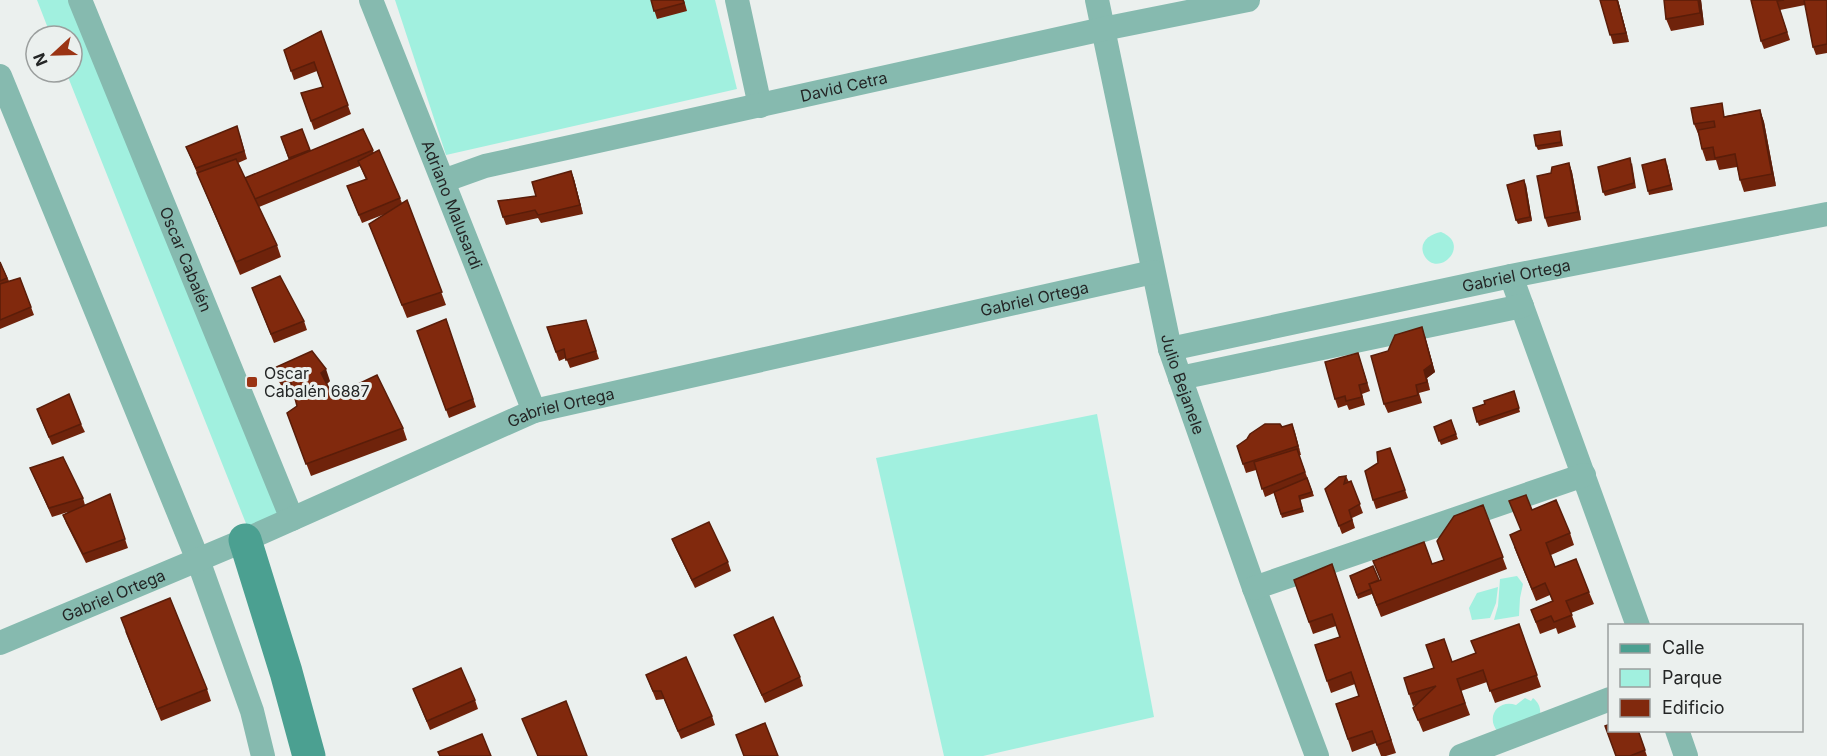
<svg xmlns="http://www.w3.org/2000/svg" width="1827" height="756" font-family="Inter,sans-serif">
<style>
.green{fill:#a1f0df}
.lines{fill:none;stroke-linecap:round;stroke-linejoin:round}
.street{stroke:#86baaf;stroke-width:24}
.secondary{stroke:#4ba091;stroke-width:33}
.wall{fill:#6f230b}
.shaded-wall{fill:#5a1d09}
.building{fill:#81290d;stroke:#5a1d09;stroke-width:1.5}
.poi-dot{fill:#9b3414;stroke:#ebf0ee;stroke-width:2}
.labels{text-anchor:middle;stroke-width:6;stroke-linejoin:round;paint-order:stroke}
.street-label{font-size:16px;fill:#242626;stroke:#ebf0ee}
.poi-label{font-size:16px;fill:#242626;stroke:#ebf0ee;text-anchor:start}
</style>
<rect width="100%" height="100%" fill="#ebf0ee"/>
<!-- green -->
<g class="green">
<path d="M37,0H73L281,515L249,531L66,72H72V36H51Z"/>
<path d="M395,0H715L737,89L446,155Z"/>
<path d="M1441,232C1473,245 1437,280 1424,255C1418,242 1430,234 1441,232Z"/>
<path d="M1097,414L1154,717L983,756H944L876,458Z"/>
<path d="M1517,576L1523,584L1520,598L1519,616L1494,620L1498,606L1500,579Z"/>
<path d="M1498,587L1496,603L1490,618L1472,620L1469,608L1477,593Z"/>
<path d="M1525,698L1531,701L1533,698C1539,703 1541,708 1540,716L1498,732C1485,717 1498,699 1516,705Z"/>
</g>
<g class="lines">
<!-- street -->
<g class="street">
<path id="s1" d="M80,0L292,519"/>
<path id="s2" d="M371,0L534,411"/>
<path d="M737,0L760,106"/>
<path id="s3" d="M1097,0L1170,349L1254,588L1317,756"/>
<path d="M0,76L198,560L252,711L263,756"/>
<path id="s4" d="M443,181L485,166L1103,29L1248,0"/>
<path d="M1511,276L1638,626"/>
<path id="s5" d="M1170,349L1511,276L1827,214"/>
<path d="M1180,378L1522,306"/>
<path d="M1254,588L1584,475"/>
<path id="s6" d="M0,643L245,540L534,411L1153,272"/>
<path d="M1677,730L1686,756"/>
<path d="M1461,756L1610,699"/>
</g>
<!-- secondary -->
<path class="secondary" d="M245,540L286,672L309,756"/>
</g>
<!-- wall -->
<g class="wall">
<path d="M651,0H684L687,11L657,19Z"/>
<path d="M1600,0H1618L1629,42L1613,44Z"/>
<path d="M1701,0L1704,25L1671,31L1666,19Z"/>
<path d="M1751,0H1827V53L1816,55L1813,47L1805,5L1780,10L1790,40L1764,49L1761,41Z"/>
<path d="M321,31L351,114L314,130L301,93L323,87L317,71L294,80L284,50Z"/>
<path d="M1760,110L1764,122L1776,186L1744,192L1740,180L1737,167L1719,170L1716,160L1706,161L1702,149L1699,136L1694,124L1726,116Z"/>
<path d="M363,129L374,153L400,198L402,203L407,200L446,305L407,318L369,224L385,214L362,223L350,194L366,180L360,166L259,207L277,245L281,257L240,275L186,147L240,135L247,159L238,163L245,178L289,160L281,137L310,151Z"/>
<path d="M1561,135L1563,146L1538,150L1536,146Z"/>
<path d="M1569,163L1572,172L1581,220L1548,227L1545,218L1551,173Z"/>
<path d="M1632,163L1636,188L1605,196L1603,192Z"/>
<path d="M1667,164L1673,190L1649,195L1648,191Z"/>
<path d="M571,171L574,179L583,214L541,223L538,218L506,225L503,217L536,196Z"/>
<path d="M1526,185L1532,221L1518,224L1516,220Z"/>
<path d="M0,262L9,281L20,278L34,315L0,329Z"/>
<path d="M252,288L304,321L307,330L274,343Z"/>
<path d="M446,319L476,407L449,418L417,331Z"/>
<path d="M586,320L599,359L570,368L566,358L559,361L547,327Z"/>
<path d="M1425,336L1435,372L1427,378L1430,390L1419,393L1422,403L1388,413L1384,404L1388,351Z"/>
<path d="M1358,353L1370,391L1362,394L1365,405L1349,410L1347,405L1338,408L1335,399Z"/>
<path d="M274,368L330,381L327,384L333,396L403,428L407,440L311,476L287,413L297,406L294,395L288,397L278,380Z"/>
<path d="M1514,391L1520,412L1479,426L1473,408L1485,404Z"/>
<path d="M40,417L81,424L85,432L52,445Z"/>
<path d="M1451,420L1458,439L1441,445L1434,427Z"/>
<path d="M1292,424L1301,455H1299L1314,496L1300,500L1304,512L1282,518L1274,493L1265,497L1256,470L1246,473L1237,446Z"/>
<path d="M1390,448L1408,498L1376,509L1373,500L1378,463Z"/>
<path d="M30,468L83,498L85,505L110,494L128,548L86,563L66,523L63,515L68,512L52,517Z"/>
<path d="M1346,476L1349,482L1351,481L1363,513L1352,518L1355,528L1342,534L1325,489Z"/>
<path d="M1483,505L1507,569L1381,617L1372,594L1358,599L1350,576L1379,580L1444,560Z"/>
<path d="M1532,510L1570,533L1574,545L1551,555L1555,567L1589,592L1594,604L1571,613L1576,627L1558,634L1556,628L1540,634L1531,610L1552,601L1550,595L1536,601L1514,547L1521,530Z"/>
<path d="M672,539L728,562L731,571L695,588L675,547Z"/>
<path d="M1332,564L1396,753L1386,756H1381L1376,743L1352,752L1336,704L1359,696L1355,684L1331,693L1327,681L1340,637L1336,626L1313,634L1294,580Z"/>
<path d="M1519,624L1541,687L1495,703L1487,682L1461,691L1470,715L1423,732L1413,708L1416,705L1413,706L1409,694L1452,662L1476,653Z"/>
<path d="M125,631L207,689L211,701L161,721Z"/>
<path d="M734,635L800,677L803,686L765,703Z"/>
<path d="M646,675L712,716L715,725L681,739L664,699L656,700Z"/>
<path d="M413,689L475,700L478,709L430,730Z"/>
<path d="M1638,730L1647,756H1616Z"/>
</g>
<!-- shaded-wall -->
<g class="shaded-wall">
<path d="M1617,0H1618L1629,42L1626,33Z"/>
<path d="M1698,0H1701L1704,25L1700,13Z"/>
<path d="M1760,110L1764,122L1776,186L1772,174Z"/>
<path d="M1569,163L1572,172L1581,220L1578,212Z"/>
<path d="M571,171L574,179L583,214L580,205Z"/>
<path d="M1524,180L1526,185L1532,221L1530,217Z"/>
<path d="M1422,327L1435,372L1427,378L1430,390L1424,370Z"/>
<path d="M326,369L330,381L325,385L321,373Z"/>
<path d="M1292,424L1295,432L1301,455L1298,446Z"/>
</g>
<!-- building -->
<g class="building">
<path d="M651,0H683L684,3L654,11Z"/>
<path d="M1600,0H1617L1626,33L1610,35Z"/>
<path d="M1664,0H1698L1700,13L1666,19Z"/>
<path d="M1751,0H1784L1777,1L1787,32L1761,41Z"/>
<path d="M1804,0H1827V44L1813,47Z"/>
<path d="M321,31L348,105L311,121L301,93L323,87L314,62L291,71L284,50Z"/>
<path d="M1722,103L1724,117L1760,110L1772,174L1740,180L1735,154L1715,158L1713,147L1702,149L1698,130L1715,127L1714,121L1694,124L1691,108Z"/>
<path d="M237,126L244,151L196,168L186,147Z"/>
<path d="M302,129L310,150L289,158L281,137Z"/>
<path d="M363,129L373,150L255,199L245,178Z"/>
<path d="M1560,131L1561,142L1536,146L1534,135Z"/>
<path d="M379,150L400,198L359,215L347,186L367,179L358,161Z"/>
<path d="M1630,158L1634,183L1603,192L1598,167Z"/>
<path d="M236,159L277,245L236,262L197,173Z"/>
<path d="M1665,159L1671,185L1648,191L1642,165Z"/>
<path d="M1569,163L1578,212L1545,218L1537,176L1551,173L1552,167Z"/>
<path d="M571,171L580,205L538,215L535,210L503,217L498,201L536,196L532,182Z"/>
<path d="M1524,180L1530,217L1516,220L1507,185Z"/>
<path d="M407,200L442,292L402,305L369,224Z"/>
<path d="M0,262L7,278L0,281Z"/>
<path d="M280,276L304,321L271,334L252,288Z"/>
<path d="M20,278L31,307L0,320V284Z"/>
<path d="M446,319L473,399L446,410L417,331Z"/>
<path d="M586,320L596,351L566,360L564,349L556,352L547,327Z"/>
<path d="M1422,327L1432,364L1424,370L1427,382L1416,385L1418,395L1384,404L1371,356L1388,351L1395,335Z"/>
<path d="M312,351L326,369L321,373L333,396L377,375L403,428L306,464L287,413L297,406L291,383L284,385L274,368Z"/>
<path d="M1358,353L1367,383L1359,385L1362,397L1346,401L1345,396L1335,399L1325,362Z"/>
<path d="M1514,391L1519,408L1477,422L1473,408L1485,404L1484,401Z"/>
<path d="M69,394L81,424L49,437L37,409Z"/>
<path d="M1451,420L1456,434L1439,441L1434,427Z"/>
<path d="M1265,424H1280L1282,427L1292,424L1298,446L1243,464L1237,446L1247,439L1250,434Z"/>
<path d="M1390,448L1405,490L1373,500L1365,471L1378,463L1377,452Z"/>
<path d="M1297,449L1305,472L1262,489L1254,462Z"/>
<path d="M63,457L83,498L49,508L30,468Z"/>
<path d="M1346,476L1344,484L1351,481L1360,504L1349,510L1352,520L1339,526L1325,489L1339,477Z"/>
<path d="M1307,478L1312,492L1299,496L1302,508L1281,514L1274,492Z"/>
<path d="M110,494L125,539L83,554L63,515Z"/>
<path d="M1526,495L1532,510L1556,500L1570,533L1546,543L1555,567L1576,559L1589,592L1566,601L1572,615L1554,622L1551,616L1536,622L1531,610L1553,601L1545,583L1532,589L1510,535L1521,530L1509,501Z"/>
<path d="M1483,505L1503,557L1377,605L1369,584L1381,580L1373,561L1424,542L1432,564L1444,560L1437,541L1454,516Z"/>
<path d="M709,522L728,562L692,580L672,539Z"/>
<path d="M1332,564L1391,740L1377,745L1372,731L1348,739L1336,704L1359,696L1351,672L1327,681L1315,645L1340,637L1332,614L1309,622L1294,580Z"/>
<path d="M1373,566L1379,580L1369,584L1371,589L1357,595L1350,576Z"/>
<path d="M170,598L207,689L157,709L121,618Z"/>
<path d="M773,617L800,677L762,695L734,635Z"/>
<path d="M1519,624L1537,675L1490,691L1483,670L1457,679L1465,703L1418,720L1413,708L1436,686L1409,694L1404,678L1434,668L1426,645L1444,639L1452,662L1476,653L1471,641Z"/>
<path d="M686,657L712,716L678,731L661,691H653L646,675Z"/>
<path d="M461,668L475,700L427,721L413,689Z"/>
<path d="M566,701L587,756H538L522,719Z"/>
<path d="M765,723L778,756H744L736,735Z"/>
<path d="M1610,724V730H1638L1645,750L1630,756H1616L1605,726Z"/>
<path d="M482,734L491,756H440L438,752Z"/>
</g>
<!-- markers -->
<rect class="poi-dot" x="246" y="376" width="12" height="12" rx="3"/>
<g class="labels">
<!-- street labels -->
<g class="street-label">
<text dy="6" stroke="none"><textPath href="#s4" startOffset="412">David Cetra</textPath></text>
<text dy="6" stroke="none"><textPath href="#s2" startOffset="220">Adriano Malusardi</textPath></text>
<text dy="6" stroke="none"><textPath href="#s1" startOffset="280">Oscar Cabalén</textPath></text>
<text dy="6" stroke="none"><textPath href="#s5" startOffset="354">Gabriel Ortega</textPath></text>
<text dy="6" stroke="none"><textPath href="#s6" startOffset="1095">Gabriel Ortega</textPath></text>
<text dy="6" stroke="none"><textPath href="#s3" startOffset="394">Julio Bejanele</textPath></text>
<text dy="6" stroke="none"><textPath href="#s6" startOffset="609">Gabriel Ortega</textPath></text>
<text dy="6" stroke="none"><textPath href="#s6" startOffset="123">Gabriel Ortega</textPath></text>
</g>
<!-- poi labels -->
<g class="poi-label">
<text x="264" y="379">Oscar<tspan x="264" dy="18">Cabalén 6887</tspan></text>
</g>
</g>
<!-- legend -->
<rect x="1608" y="624" width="195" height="108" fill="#ebf0ee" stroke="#9b9f9e" stroke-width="1.5"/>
<rect x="1620" y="644" width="30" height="9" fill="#4ba091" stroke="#9b9f9e" stroke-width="1.5"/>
<text x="1662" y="654" font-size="18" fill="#242626">Calle</text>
<rect x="1620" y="669" width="30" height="18" fill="#a1f0df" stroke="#9b9f9e" stroke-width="1.5"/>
<text x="1662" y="684" font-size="18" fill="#242626">Parque</text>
<rect x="1620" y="699" width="30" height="18" fill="#81290d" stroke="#9b9f9e" stroke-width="1.5"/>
<text x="1662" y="714" font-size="18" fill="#242626">Edificio</text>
<!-- north arrow -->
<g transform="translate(54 54) rotate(248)"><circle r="28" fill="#ebf0ee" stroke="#9b9f9e" stroke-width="1.5"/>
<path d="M0-4.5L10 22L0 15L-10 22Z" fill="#9b3414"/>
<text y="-9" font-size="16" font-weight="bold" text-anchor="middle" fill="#242626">N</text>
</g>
</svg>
